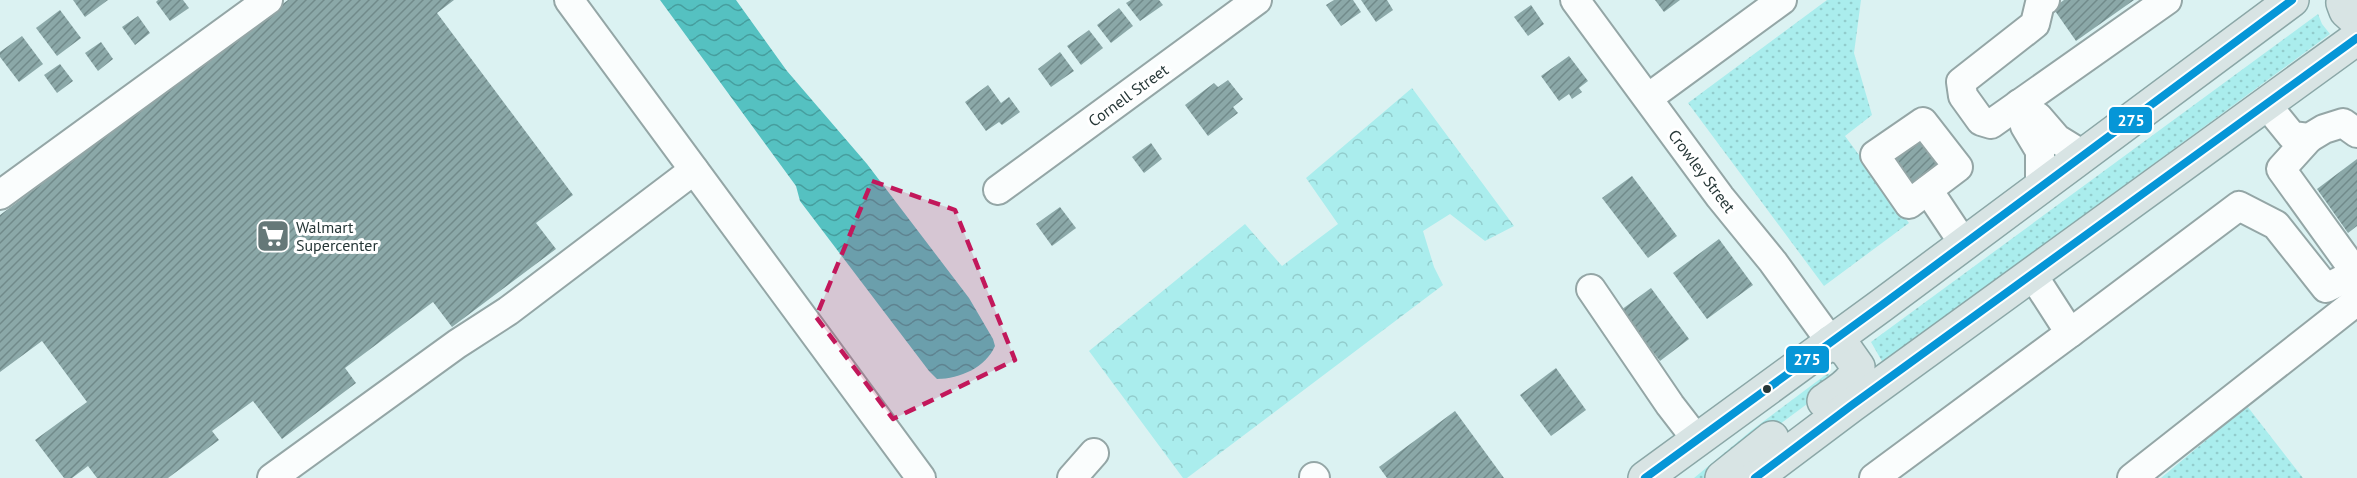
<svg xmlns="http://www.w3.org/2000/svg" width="2357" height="478" font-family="'PT Sans',sans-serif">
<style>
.grass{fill:url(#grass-dots)}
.forest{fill:url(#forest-crowns)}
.water{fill:url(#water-waves)}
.building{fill:url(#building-hatch)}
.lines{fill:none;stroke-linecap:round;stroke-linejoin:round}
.minor-casing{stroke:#94a6a6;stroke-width:32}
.major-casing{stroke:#8ba7a7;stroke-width:36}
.minor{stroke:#fafdfd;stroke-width:28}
.major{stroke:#d8e4e4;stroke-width:33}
.bus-1-casing{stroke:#fff;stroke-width:12}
.bus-1{stroke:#0696d7;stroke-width:8}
.marked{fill:#c2185b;fill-opacity:0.2;stroke:#c2185b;stroke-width:4.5;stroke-dasharray:12 8;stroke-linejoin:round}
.bus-dot{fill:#263737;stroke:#fff;stroke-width:2}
.labels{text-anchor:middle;stroke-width:6;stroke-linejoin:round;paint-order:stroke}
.street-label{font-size:16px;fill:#263737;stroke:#fff}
.poi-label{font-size:16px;fill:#263737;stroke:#fff;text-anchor:start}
.line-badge{stroke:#fff;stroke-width:2}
.badge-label{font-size:16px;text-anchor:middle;font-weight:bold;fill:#fff}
</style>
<defs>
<pattern id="grass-dots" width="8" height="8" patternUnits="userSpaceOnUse" patternTransform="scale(1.5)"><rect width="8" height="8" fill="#aaeded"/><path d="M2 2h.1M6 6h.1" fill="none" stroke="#92cccc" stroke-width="1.8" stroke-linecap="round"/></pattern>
<pattern id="forest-crowns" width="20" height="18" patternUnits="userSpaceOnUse" patternTransform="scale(1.5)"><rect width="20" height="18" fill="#aaeded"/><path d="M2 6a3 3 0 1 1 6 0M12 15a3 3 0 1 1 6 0" fill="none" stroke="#92cccc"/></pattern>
<pattern id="water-waves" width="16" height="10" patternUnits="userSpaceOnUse" patternTransform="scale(1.5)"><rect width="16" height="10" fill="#55c1c1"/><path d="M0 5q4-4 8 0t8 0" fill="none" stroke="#469e9e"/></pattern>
<pattern id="building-hatch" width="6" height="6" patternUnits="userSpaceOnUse" patternTransform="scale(1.5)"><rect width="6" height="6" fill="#8ba8a8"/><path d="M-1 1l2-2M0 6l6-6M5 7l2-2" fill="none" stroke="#718a8a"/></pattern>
</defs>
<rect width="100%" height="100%" fill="#dbf2f2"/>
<!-- grass -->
<g class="grass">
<path d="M1827,0H1861L1854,53L1872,115L1845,136L1909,223L1824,286L1688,103Z"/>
<path d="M2318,14L2322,24L2330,34L1883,363L1871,342Z"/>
<path d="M1828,373L1831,376L1830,387L1738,455L1710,478H1694L1752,430Z"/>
<path d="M2247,406L2303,478H2161Z"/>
</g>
<!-- forest -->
<path class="forest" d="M1412,88L1514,226L1485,241L1450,214L1423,231L1434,267L1443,285L1187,478H1183L1089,351L1245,224L1282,266L1338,224L1306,178Z"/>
<!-- water -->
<path class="water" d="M660,0H736L787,71L867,164L969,298L993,339L995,346C986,367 960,379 937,379L929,371L800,201L796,186Z"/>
<!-- building -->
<g class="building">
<path d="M73,0H108L85,17Z"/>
<path d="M158,0H183L189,8L170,21L156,2Z"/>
<path d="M288,0H454L437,13L573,195L536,223L556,249L452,327L433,302L345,368L356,383L282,439L253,401L212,431L219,440L168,478H97L88,466L72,478H64L35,440L87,402L42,341L0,372V215Z"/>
<path d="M1131,0H1159L1163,5L1140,21L1126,3Z"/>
<path d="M1334,0H1353L1361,12L1341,26L1326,5Z"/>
<path d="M1361,0H1387L1393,10L1376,22Z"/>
<path d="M1655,0H1680L1664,12Z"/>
<path d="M2064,0H2134L2076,41L2053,8Z"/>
<path d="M1531,5L1544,24L1528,36L1514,17Z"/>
<path d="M1119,8L1133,26L1111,43L1097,25Z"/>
<path d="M60,10L81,38L57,56L36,28Z"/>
<path d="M138,16L150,33L135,45L122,27Z"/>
<path d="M1089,30L1103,48L1081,65L1067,46Z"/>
<path d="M22,36L43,64L19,82L0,57V52Z"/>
<path d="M101,42L113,59L98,71L85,53Z"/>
<path d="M1060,52L1074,71L1051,87L1038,69Z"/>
<path d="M1569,56L1588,81L1579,88L1582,92L1572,99L1569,94L1559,101L1541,76Z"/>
<path d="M60,64L73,81L57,93L44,75Z"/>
<path d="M1228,80L1243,99L1233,107L1238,113L1208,136L1185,105L1214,83L1218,87Z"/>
<path d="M988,85L1001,103L1009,97L1020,112L1002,125L999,122L986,131L965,102Z"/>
<path d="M1925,138L1945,165L1907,194L1886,167Z"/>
<path d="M1151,143L1162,159L1144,173L1132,157Z"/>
<path d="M2357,159V226L2348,233L2317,189Z"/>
<path d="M1632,176L1677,236L1648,258L1602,198Z"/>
<path d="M1060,207L1076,228L1052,246L1036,224Z"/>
<path d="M1719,239L1753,285L1707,319L1673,273Z"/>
<path d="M1651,288L1689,339L1660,361L1621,310Z"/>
<path d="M1556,368L1586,410L1551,436L1520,395Z"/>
<path d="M1455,411L1504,478H1387L1379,467Z"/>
</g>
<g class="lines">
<!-- minor casing -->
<g class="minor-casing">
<g id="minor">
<path d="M569,0L921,478"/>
<path d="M1575,0L1720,197L1773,262L1831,342"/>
<path d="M2045,0L2040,3L2035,24L1961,82L1963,96L1981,121L1991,124L2167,0"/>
<path d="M1648,98L1782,0"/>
<path d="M2019,104L2025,126L2040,151V188"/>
<path d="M2266,104L2292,136L2309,138L2324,129L2343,123L2357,133"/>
<path d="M2023,107L2038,117L2057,139L2083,155"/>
<path d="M1923,122L1958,167L1909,204L1875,155Z"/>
<path d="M998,190L1257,0"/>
<path d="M1928,190L1964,244"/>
<path d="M0,195L268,0"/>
<path d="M1591,289L1670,405L1697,440"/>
<path d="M2070,333L2239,206L2276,225L2326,288L2356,273L2281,169L2309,138"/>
<path d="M1314,477L1315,478"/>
<path d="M272,478L457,344L508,311L694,170"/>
<path d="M1072,478L1094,453"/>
<path d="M1874,478L2070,333L2032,274"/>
<path d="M2132,478L2357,301"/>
</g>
</g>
<!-- major casing -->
<g class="major-casing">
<g id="major">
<path d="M2345,0L2343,3L2346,11L2357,21"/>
<path d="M1824,401C1836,392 1854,383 1858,367L1846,350L1831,342"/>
<path d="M1645,478L1882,305L2292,0"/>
<path d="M1722,478L1772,438"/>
<path d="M1755,478L1852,405L2357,38"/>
</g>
</g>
<!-- minor -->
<use href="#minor" class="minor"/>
<!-- major -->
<use href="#major" class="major"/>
<!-- bus-1 casing -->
<g class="bus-1-casing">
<g id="bus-1">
<path d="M1645,478L1882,305L2292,0"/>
<path d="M1755,478L1852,405L2357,38"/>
</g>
</g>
<!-- bus-1 -->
<use href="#bus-1" class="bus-1"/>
</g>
<!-- marked area -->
<path class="marked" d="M872,181L955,210L1015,360L893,419L816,317Z"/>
<!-- icons -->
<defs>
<g id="supermarket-square" transform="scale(1.725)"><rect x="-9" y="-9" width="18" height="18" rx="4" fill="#657878" stroke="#fff"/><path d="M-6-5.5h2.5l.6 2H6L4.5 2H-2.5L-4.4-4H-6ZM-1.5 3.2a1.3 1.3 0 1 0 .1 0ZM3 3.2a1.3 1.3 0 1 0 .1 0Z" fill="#fff"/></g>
</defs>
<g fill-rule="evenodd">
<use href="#supermarket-square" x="273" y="236"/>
</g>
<!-- markers -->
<circle class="bus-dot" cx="1767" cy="389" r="5"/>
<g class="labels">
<!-- street labels -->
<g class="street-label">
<text transform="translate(1128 95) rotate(-36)" y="6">Cornell Street</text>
<text transform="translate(1702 171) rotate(53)" y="6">Crowley Street</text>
</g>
<!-- poi labels -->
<g class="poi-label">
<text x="296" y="233">Walmart<tspan x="296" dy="18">Supercenter</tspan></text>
</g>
</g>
<g class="line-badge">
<rect x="2108" y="106" width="45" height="28" rx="6" fill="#0696d7"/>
<rect x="1785" y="345" width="45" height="29" rx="6" fill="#0696d7"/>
</g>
<g class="badge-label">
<text x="2131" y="126">275</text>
<text x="1807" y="365">275</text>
</g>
</svg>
